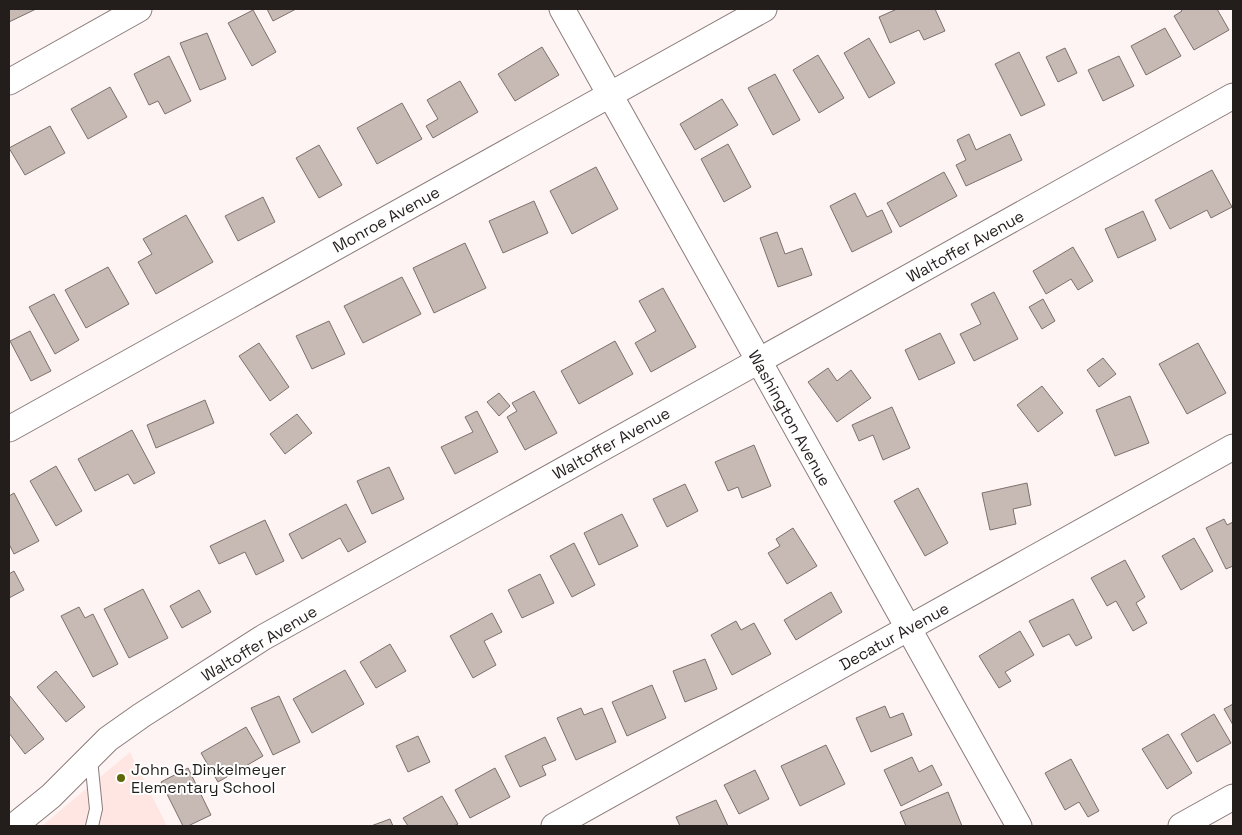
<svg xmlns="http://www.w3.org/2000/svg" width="1242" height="835" font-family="'Space Grotesk',sans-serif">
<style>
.built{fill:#ffe6e3}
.building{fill:#c7b9b4;stroke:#7e716c}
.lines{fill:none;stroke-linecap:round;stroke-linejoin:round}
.service-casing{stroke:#8b7c7b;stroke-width:14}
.minor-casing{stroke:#8b7c7b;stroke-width:27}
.service{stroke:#fff;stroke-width:12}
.minor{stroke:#fff;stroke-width:25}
.poi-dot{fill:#5f6707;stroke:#fff;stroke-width:2}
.labels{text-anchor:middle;stroke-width:4;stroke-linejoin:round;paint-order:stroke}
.street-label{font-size:16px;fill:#231d1c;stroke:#fff}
.poi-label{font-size:16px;fill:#231d1c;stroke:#fff;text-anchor:start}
</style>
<rect width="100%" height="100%" fill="#fef4f3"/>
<!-- built -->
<path class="built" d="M130,752L167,826H42Z"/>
<!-- building -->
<g class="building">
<path d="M9,9H36L9,22Z"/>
<path d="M267,9H296L273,21Z"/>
<path d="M897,9H935L945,31L924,40L919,30L890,43L879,17Z"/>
<path d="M1180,9H1217L1229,30L1194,50L1174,16L1182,11Z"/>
<path d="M253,10L276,52L252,66L228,23Z"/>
<path d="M1165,28L1181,56L1146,75L1131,46Z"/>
<path d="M207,33L226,79L200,90L180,43Z"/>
<path d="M869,38L895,83L869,98L844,53Z"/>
<path d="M542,47L559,75L515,101L498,74Z"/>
<path d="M1065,48L1077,73L1058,82L1046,57Z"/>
<path d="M1019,52L1045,105L1021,116L995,64Z"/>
<path d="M818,55L844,98L819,113L793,70Z"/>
<path d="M169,56L191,101L165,114L158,101L149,105L134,74Z"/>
<path d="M1119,56L1134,86L1103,101L1088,70Z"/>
<path d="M775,74L800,120L773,135L748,88Z"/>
<path d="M460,81L478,112L433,138L426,126L438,119L427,100Z"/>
<path d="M110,87L127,117L88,139L71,109Z"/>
<path d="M722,99L738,125L695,150L680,124Z"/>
<path d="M402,103L422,139L377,164L357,128Z"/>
<path d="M50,126L65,153L25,175L9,148Z"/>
<path d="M969,134L976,150L1010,134L1022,160L966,186L956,165L966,160L957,140Z"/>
<path d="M728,144L751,187L724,202L701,159Z"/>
<path d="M319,145L342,185L319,198L296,158Z"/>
<path d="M596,167L618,209L572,234L550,191Z"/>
<path d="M1212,170L1232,207L1211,218L1207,210L1170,229L1155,200Z"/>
<path d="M944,172L957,196L900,227L887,203Z"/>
<path d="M855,193L867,217L882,210L892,232L852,252L830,206Z"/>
<path d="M263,197L275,222L238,241L225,216Z"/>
<path d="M534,201L548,233L503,253L489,221Z"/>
<path d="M1143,211L1156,240L1118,258L1105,229Z"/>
<path d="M186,215L213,262L156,294L138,262L152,254L143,239Z"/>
<path d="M777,232L785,254L802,248L812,275L778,287L760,238Z"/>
<path d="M465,243L486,288L434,313L413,268Z"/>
<path d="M1073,247L1093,281L1078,290L1071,279L1046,294L1033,271Z"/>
<path d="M108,267L129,304L86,328L65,290Z"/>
<path d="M402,277L421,314L363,343L344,306Z"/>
<path d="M663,288L696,347L651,372L635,343L656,331L639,301Z"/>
<path d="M994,292L1018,339L974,361L960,334L981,324L971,304Z"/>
<path d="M54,294L79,340L55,354L29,307Z"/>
<path d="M1043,299L1055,321L1042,329L1029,307Z"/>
<path d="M329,321L345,354L312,369L296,336Z"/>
<path d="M30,331L51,371L31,381L10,341Z"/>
<path d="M940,333L955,363L919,380L905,350Z"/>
<path d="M615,341L633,374L579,404L561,371Z"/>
<path d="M259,343L289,387L270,401L239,356Z"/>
<path d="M1198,343L1226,393L1187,414L1159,364Z"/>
<path d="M1103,358L1116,374L1099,387L1087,370Z"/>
<path d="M828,368L837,381L851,370L871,398L837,422L808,382Z"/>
<path d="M1042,386L1063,413L1038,432L1017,405Z"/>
<path d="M534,391L557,433L525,450L507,417L517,411L512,403Z"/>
<path d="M499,393L510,406L499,416L487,402Z"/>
<path d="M1130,396L1149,443L1115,456L1096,410Z"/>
<path d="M205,400L214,423L156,448L147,425Z"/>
<path d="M892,407L910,448L883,460L873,435L859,441L852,425Z"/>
<path d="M477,411L498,452L455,474L441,447L473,432L465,417Z"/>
<path d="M297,414L312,433L285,454L270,434Z"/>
<path d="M132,430L155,473L134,484L128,474L95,491L78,459Z"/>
<path d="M754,445L771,486L742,498L738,487L728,491L715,462Z"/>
<path d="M56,466L82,511L56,526L30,481Z"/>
<path d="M389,467L404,499L372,514L357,481Z"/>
<path d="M1027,483L1031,505L1013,509L1016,524L990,530L982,493Z"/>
<path d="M685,484L698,511L667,527L653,499Z"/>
<path d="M918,488L948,543L925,556L894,501Z"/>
<path d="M14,493L39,541L14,554L9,544V496Z"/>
<path d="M346,504L366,542L348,552L340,538L302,559L289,534Z"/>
<path d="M622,514L638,546L599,565L584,533Z"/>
<path d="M1224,519L1227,525L1233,522V566L1226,569L1206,528Z"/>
<path d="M265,520L284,561L256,575L245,552L219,564L210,546Z"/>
<path d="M793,528L817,566L787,584L768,553L780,546L776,539Z"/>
<path d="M1194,538L1213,571L1181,590L1162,556Z"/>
<path d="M574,543L595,585L572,597L550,556Z"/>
<path d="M1125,560L1145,597L1136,603L1147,623L1133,631L1116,601L1107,606L1091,578Z"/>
<path d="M14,571L24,590L9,598V574Z"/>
<path d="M540,574L554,603L522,618L508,590Z"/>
<path d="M143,589L168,638L129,658L104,609Z"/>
<path d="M199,590L211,612L182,628L170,606Z"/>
<path d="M831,592L842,612L796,640L784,620Z"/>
<path d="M1073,599L1092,638L1076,646L1069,634L1043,647L1029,621Z"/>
<path d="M79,607L85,618L93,614L118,664L93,677L61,616Z"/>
<path d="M492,613L502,632L484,641L496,665L473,678L450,636Z"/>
<path d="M736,621L741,630L754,623L771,654L732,675L711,635Z"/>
<path d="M1020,631L1034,655L1005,672L1011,681L999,688L979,656Z"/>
<path d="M390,644L406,671L376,688L360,662Z"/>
<path d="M705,659L717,689L685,702L673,671Z"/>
<path d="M345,670L364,704L312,733L293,699Z"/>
<path d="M56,671L85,707L66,722L37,687Z"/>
<path d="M652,685L666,718L627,736L612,702Z"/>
<path d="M10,696L44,739L25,754L9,733V697Z"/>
<path d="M279,696L300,742L273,755L251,708Z"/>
<path d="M1233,704V725L1224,709Z"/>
<path d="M885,706L890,718L903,713L912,735L871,752L856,718Z"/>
<path d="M581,708L584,715L602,708L616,742L576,760L557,718Z"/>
<path d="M1214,714L1231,743L1197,762L1181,734Z"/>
<path d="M246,727L263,756L218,782L201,753Z"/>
<path d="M1168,734L1192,773L1167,789L1142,749Z"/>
<path d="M418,736L430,762L408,772L396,746Z"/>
<path d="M545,737L556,760L542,766L546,775L520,787L505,756Z"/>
<path d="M826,745L845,784L800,806L781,766Z"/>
<path d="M912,757L919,772L932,765L942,785L901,806L884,770Z"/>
<path d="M1071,759L1099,811L1088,817L1079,802L1065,810L1045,773Z"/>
<path d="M188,768L211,815L188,826H183L161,782Z"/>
<path d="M495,768L510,797L470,818L455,790Z"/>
<path d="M755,770L769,799L739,814L724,785Z"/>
<path d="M948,792L962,826H906L900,812Z"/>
<path d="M442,796L458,824L454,826H408L403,818Z"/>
<path d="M716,800L728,826H680L676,817Z"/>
<path d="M390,819L393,826H371Z"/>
</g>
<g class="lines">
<!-- service casing -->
<g class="service-casing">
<path id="service" d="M91,759L96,809L92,826"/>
</g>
<!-- minor casing -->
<g class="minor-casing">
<g id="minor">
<path d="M562,9L1019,826"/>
<path d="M9,82L139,9"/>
<path d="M9,429L764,9"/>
<path d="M14,826L51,796L108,739L142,715L264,637L1233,96"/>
<path d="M554,826L1233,447"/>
<path d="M1181,826L1233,797"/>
</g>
</g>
<!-- service -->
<use href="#service" class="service"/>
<!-- minor -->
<use href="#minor" class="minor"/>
</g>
<!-- markers -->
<circle class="poi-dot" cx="121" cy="778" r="5"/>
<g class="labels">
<!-- street labels -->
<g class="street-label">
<text transform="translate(386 219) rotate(-29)" y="6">Monroe Avenue</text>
<text transform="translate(965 246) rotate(-29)" y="6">Waltoffer Avenue</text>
<text transform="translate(790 418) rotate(61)" y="6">Washington Avenue</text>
<text transform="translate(611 443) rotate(-29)" y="6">Waltoffer Avenue</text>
<text transform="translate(894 636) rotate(-29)" y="6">Decatur Avenue</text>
<text transform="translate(259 643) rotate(-31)" y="6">Waltoffer Avenue</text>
</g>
<!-- poi labels -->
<g class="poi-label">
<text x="131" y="775">John G. Dinkelmeyer<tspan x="131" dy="18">Elementary School</tspan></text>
</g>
</g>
<!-- border -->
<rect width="1242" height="835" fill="none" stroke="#231d1c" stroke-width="20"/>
</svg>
